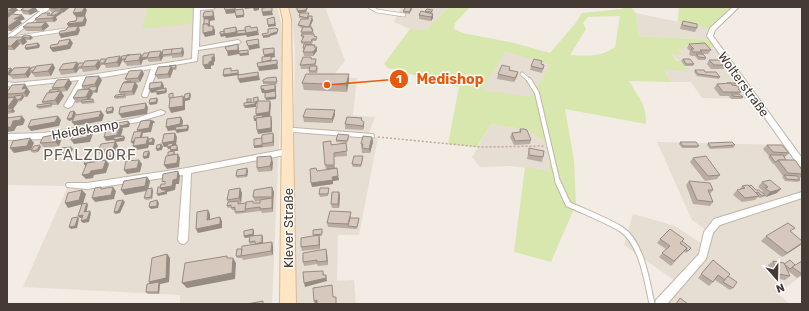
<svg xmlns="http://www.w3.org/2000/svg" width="809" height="311" font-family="Rubik,sans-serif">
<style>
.residential{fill:#e6ddd3}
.green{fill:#d8e7ad;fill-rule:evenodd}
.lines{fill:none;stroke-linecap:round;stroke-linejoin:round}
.lane-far2-casing{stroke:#c1b5aa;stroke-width:4.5}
.lane-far1-casing{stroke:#c1b5aa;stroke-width:6}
.lane-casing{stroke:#c1b5aa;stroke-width:7}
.street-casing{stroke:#c1b5aa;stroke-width:2}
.secondary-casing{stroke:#d6b996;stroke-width:2}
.path{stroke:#c0aa99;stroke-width:1.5;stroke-dasharray:2 2;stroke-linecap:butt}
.lane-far2{stroke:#fff;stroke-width:3}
.lane-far1{stroke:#fff;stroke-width:4}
.lane{stroke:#fff;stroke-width:5}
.street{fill:#fff;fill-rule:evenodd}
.secondary{fill:#ffe5c3;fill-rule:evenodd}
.wall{fill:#b9aca3}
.shaded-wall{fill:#968c84}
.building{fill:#d7c8bd;stroke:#968c84}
.labels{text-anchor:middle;stroke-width:3;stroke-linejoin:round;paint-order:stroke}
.street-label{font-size:13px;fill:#453b34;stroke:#fff}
.quarter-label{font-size:15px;letter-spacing:1px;fill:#68574c;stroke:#fff}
.leader{fill:none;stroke:#e8590c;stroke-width:1.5}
.callout-dot{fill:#e8590c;stroke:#fff;stroke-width:1.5}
.mark-label{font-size:12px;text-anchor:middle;font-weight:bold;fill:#fff}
.callout-label{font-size:14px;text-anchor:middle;font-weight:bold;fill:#e8590c;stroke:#fff;stroke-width:3;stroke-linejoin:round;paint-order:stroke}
</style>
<rect width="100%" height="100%" fill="#f2ece5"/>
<!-- residential -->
<g class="residential">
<path d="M53,7H277L281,22L283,62H281V77H282L272,304H180V295L23,287L68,186L7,185V41Z"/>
<path d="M289,7H325L345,61L332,77L357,78L353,115L375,117L368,136L378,137L359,235H338L337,281L354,280L356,304H296L294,116L295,49L292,19Z"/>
<path d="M401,7H428L448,8L426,30L410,29L394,22Z"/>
<path d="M636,13L712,29V40L639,36Z"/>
<path d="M681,46L717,47L754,99L702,98L691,82H671L664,70H687L672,54L683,53L679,48Z"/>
<path d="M505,52L550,65L530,98L481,90Z"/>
<path d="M491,124L527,130L550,145L548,171L511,166L480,167L472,157Z"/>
<path d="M657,142L788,145L802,164V276L777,293L790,304H660L678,283L624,245L633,214L675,226L705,246L709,232L692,220Z"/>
</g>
<!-- green -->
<g class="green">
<path d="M148,7H193L191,24L142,29Z"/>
<path d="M449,7H470L455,23L454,29L463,33L514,43L550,53L575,24L582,13L622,9L625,7H631L636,13L639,36L712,40L717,47L682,46L683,48L679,49L683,54H672L677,61H681L688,70H664L671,82L629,81C638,97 647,104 646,124L565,109L574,160L576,204L551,262L514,252L525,167L548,171L550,145L527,130L491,124L477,147L448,144L459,87L388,68L384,64L410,29L426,30ZM620,16L615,47C602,57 587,56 570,55L586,29L583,23L588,17ZM505,52L550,65L530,97L482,90Z"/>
<path d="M679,7H736L712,29L678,22Z"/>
</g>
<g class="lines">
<!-- lane-far2 casing -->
<g class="lane-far2-casing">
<g id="lane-far2">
<path d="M370,7L377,11L404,15"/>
<path d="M7,8L46,10"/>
<path d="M12,38L65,30"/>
<path d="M522,74L530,81"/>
</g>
</g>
<!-- lane-far1 casing -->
<g class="lane-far1-casing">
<g id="lane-far1">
<path d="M529,80L537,93L558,183"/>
<path d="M287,131L294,130L372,136"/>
</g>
</g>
<!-- lane casing -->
<g class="lane-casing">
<path id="lane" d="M558,182L568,204C585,212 604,219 621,229C642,243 647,281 652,304"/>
</g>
<!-- street casing -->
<g class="street-casing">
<g id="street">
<path d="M46,7H52L7,41V36Z"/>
<path d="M194,7H216L213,9L200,10L199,47L238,40L241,42L238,44L198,50L197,61L158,68L147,97H143L142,95L151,69L86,80L72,106L68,108L64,106L79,80L15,87L7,86V82L15,83L84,76L192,59Z"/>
<path d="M733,7H739L715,30L713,36L802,158V167L799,166L707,36L710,28Z"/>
<path d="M161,110L165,112L164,114L138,122L44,139L7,140V134L44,133L137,118Z"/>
<path d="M287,149L291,152L290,154L191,173L188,240L186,243L183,244L180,243L178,240L183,175L87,189L67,187L66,185L67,183H87L187,168Z"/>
<path d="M802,192V198L720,225L713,233L706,259L667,304H655L656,300L699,254L704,232L714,219Z"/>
</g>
</g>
<!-- secondary casing -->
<g class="secondary-casing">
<path id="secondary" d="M280,7H288L291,19L296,304H280L283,19Z"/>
</g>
<!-- path -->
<path class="path" d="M378,137L481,147L544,146"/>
<!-- lane-far2 -->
<use href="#lane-far2" class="lane-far2"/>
<!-- lane-far1 -->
<use href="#lane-far1" class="lane-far1"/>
<!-- lane -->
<use href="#lane" class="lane"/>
<!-- street -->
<use href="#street" class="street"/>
<!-- secondary -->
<use href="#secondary" class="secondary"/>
</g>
<!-- wall -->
<g class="wall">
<path d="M7,7H15L18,10L13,14L22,15L25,19L20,21L22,23L11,31H7Z"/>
<path d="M50,7H68L69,8L56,17L57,20L54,22H46L49,26L43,31H26L23,27L37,23L35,19L51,14L53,12H51L49,8Z"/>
<path d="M297,7H308L306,12L302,13H309V16L312,18L313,20L310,27L312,29L314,33L313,34L315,36L317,39L316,41H313L312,44H302L301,42L303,38H302L301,32L302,28L299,27L298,25L304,19L299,18V16L300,13H298V12H297Z"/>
<path d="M412,7V9L409,14L403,13V11Z"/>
<path d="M21,10L38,11L30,15L23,14Z"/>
<path d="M425,11L433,12L432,13L433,14V18L431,21L419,19V15L425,12Z"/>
<path d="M683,21L697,28L695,32L680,29L681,25Z"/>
<path d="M31,36L33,38L30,40H26L27,42L23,45L20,44L14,50H7V39Z"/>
<path d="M689,44L711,50L708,54H703L706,58L705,60H698L695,56H691L689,54L690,51L687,48Z"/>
<path d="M313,45L315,47L317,51L313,56H304L303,52L304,50H303V48Z"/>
<path d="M161,51L162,53L184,52L183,57L172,58V56L163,57L161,61L149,62L147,59L143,60L141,65L127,66L124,61H122L119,67L106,68L105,65H101L98,70L83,72L82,69H79L76,73L61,75L59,70L77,62L79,64L121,58L142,57Z"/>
<path d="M311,57L312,59H316V66L318,68L317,73H309V69H301L300,65Z"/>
<path d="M683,59L694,64L693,66H685L681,61Z"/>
<path d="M709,60L727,65L724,69H711L707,64Z"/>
<path d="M53,64L55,68L51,76L35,77L32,73H31L28,78L13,79L9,75H7V69L13,70L30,67L31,69Z"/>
<path d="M542,64L544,65L542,73L530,70L531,66Z"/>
<path d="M176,65L177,67L176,70H173L170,78L158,79L155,75Z"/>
<path d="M510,67V70L518,72L517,76L514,82L497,79L498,74Z"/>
<path d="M142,70L144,74L140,82L136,83L138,86L134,95L126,96V98L116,99L114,97L120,94L119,92L127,81L125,79Z"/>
<path d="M695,70L705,72L720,77L719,79L697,76L694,72Z"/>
<path d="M277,79V84H275L276,88V99L266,100L265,93H262L261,89L272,84H263V82Z"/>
<path d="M102,80L98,88V90L97,93H93L90,99H93L95,103L82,104L81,102L76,103L73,98L84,90L82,86Z"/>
<path d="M349,80L347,92L304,90L302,83Z"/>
<path d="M72,83L67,91L61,92L64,96L58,105H52V107L39,109L37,107L43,104L42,102L49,92L53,90L52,88Z"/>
<path d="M727,83L740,89L739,90L741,92L739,94L743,97L742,99H731L729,96H720L714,88L717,84H727Z"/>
<path d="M25,84L28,89L30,92L27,97H24L21,101L18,102L13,109L15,111L13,113L7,114V98H8L7,96V92Z"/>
<path d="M335,115L332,123L304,122L303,117Z"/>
<path d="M362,118V121L364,126L363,130L345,129V124Z"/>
<path d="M520,129L531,140L530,144L514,145L510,137L512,133L519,132Z"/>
<path d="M58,134L62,138L59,146L44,148L40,143Z"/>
<path d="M274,137V146L254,148V146Z"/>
<path d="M372,137L373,142L370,153H362L361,144Z"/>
<path d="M349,138L347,143L336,142V140Z"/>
<path d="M331,141V145L346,143L347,156L334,157L335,168H337L339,180L333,181V184L312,187L311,183L326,170L325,165Z"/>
<path d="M680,142L699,146L697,148H682L679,144Z"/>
<path d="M708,143L735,145L733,148L710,149L707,145Z"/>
<path d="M767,145L789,153L785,157H784L786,160L802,170V176L800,178H799L800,180L798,182L785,181L782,177L783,176L774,164H773L768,157L769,156L763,149Z"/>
<path d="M41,147L38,152L33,153L31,151Z"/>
<path d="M529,148L543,157L542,162L527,159Z"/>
<path d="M73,149L70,155L59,156L57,154Z"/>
<path d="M363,156V159L361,167H353L352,164Z"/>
<path d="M693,158L720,175L717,179L705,181L690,162Z"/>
<path d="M272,159L273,163L272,171L258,172L257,168Z"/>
<path d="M247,168L248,171L247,177L237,178L236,176Z"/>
<path d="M147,177L150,181L148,189L152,188L153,191L152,199L146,200L144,198L147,191L125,195L121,190Z"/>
<path d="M689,181L713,190L710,194L713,202L710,206L693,204L686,185Z"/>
<path d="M762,182L777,193L766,197L765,196L763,197L760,198L758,197L755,200L742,202L733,195L737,190H739L742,186H749L756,190L762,192L763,191L758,187Z"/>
<path d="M240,188L242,193L241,203H239V204L260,203V201L255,202L253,197L274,192L273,212L262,213L261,211L236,214L235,212V210H232L231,207L228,208L227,206L228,202L227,200Z"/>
<path d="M329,190L328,196L320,197L319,194Z"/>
<path d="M339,192L340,196L339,208H332L331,204Z"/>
<path d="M351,216V218H359V221L357,229L328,227L327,223Z"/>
<path d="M322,229V236H319L320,249L302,251L301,247L313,236V230Z"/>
<path d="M254,231V236L263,237V243L273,246V255L243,260L242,258H237L236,256L242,249L255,244V243L250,244L249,242L250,237L245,238L244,236Z"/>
<path d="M766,236L802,241V244L782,257L761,241Z"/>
<path d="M660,239L682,241L691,248L686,253L684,252L671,266L659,257L666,249L657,243Z"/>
<path d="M326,249L327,253L328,265L318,266L317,264L304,266L303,262Z"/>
<path d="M167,254L170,258L169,282L160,284L159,294H148L146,292L150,284Z"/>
<path d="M713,260L728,276L733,288L730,290L715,280L709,286L698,278Z"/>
<path d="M773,261L795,265L802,261V275L797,278L787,270L790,276L785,280L773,278L768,265Z"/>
</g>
<!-- shaded-wall -->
<g class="shaded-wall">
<path d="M14,7H15L18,10L12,14L9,10Z"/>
<path d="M35,7L38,11L30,15L28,11Z"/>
<path d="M63,7H68L69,8L63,13L60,9Z"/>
<path d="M85,7L87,10L85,16L76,17L73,13Z"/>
<path d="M235,7L236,13L226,14L225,10Z"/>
<path d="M244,7H259V10L254,11L253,8L245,9Z"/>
<path d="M307,7H308L306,12L298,13V11Z"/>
<path d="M412,7V9L409,14V12Z"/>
<path d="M243,9L244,17L236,18V16Z"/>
<path d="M61,11L62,13L56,17L57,20L54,22L52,18L55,15Z"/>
<path d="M213,11L214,15L215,20L210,21V28H205V22L203,17Z"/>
<path d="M272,11L273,15L263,16L262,12Z"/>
<path d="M10,12L11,14L10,16L7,19V14Z"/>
<path d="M433,14V18L431,21V17Z"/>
<path d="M22,15L25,19L20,21L22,23L11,31L8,27L14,19Z"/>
<path d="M85,16L87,20L85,26L79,27L80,30L78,35L61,38L59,34L70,29L67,24Z"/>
<path d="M274,17L276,26L268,27V25Z"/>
<path d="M312,18L313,20L309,29V27Z"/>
<path d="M46,22L49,26L43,31L41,27Z"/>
<path d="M213,26L215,30V35L205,37L203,33Z"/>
<path d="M250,26L252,30L257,27L259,35L247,37L246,35L226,38L225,36L221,37L220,34L236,27L237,31L246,33Z"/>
<path d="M278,29V31L277,34L270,36V34Z"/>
<path d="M270,35V37L263,38V36Z"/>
<path d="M31,36L33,38L30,40L29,38Z"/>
<path d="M24,37L27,42L23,45L20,40Z"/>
<path d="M70,39L73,43L70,49L53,52L50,48Z"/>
<path d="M258,39L260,48L249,50L248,46Z"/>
<path d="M17,40L20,44L14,50L11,46Z"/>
<path d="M38,43L40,45L39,48L26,50L25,48Z"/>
<path d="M238,44L239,49V54L228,56L227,51Z"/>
<path d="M315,45V48L317,47V51L313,56V52Z"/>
<path d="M183,48L184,52L183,57L181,53Z"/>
<path d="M274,48L275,57L271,58L272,63L265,59L264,55Z"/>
<path d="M248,50L249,55L240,56L239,54Z"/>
<path d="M161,51L163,55H162L163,57L161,61L159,57Z"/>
<path d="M141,54L143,58L152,55L147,58V59L143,60L141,65L139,60Z"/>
<path d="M214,54L215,58V61L214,62V65L211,66V69H205L203,65L212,57Z"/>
<path d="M120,56L122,61L119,67L117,62Z"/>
<path d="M99,60L101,63H99L101,65L98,70L95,66Z"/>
<path d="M277,60L278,69L259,71L258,67Z"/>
<path d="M77,62L80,67H77L79,69L76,73L73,69Z"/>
<path d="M53,64L55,68L51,76L48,71Z"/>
<path d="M171,66L173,70L170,78L168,74Z"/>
<path d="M30,67L33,71H29L31,73L28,78L25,74Z"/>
<path d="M11,68L13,70L9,75H7V73Z"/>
<path d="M142,70L144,74L140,82L138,78Z"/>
<path d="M238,70L239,75L224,77L223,75Z"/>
<path d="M258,72L260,80L240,83L238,79Z"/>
<path d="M518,72L517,76L514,82L515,78Z"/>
<path d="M349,74V80L347,92L346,85Z"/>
<path d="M99,76L102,80L98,88V90L97,93L95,91L96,87L95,84Z"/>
<path d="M69,79L72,83L67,91L64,87Z"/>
<path d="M135,82L138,86L134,95L132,91Z"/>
<path d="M162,82L164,86L163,91L151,93L149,89Z"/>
<path d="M25,84L28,89L30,92L27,97L24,93L22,89Z"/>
<path d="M275,84L276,88V99L266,100L265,93H262L261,89H264Z"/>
<path d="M166,88L167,91L166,93L157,95L156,92Z"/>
<path d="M90,89L93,93L89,101L86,97Z"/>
<path d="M61,91L64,96L58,105L55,100Z"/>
<path d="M190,93L191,95L190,100L185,101V110L171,113L169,108L183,96L185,99Z"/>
<path d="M23,95L24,97L21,101L20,99Z"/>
<path d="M15,97L18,102L13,109L15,111L13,113L8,107Z"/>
<path d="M258,97L259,104H256V107L245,108L244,106L255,102Z"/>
<path d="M157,98L158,100L157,104L150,105L149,103Z"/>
<path d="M270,101L271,105L270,116L263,120L254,121V119L257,118L256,114Z"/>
<path d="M146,103L148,108L147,114L122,118L119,114Z"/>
<path d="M113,107L114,109L113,113L107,114L106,112Z"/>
<path d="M335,110V115L332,123V119Z"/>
<path d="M74,111L76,113L73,120L69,121L67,119Z"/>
<path d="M101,111L104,115L102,121L75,126L72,122Z"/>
<path d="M22,116L25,120L23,125L17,126L14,131L7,132V127L13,121Z"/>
<path d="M58,116L61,120L59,126L31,131L28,127Z"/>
<path d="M271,116L272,121V132L258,134L257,130Z"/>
<path d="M181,117L183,121L182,129L168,131L166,127Z"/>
<path d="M151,120L154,121L155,123H153V124L151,132L143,133L141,142L133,144L131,142L140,134L137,130Z"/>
<path d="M128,121L130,123L129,127L122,128L123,129L120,139L124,136L125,138L124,141L116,142L118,146L116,153L101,156L98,151L115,142L114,140L106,141L104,137L120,125Z"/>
<path d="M364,122V126L363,130V126Z"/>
<path d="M188,125L189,127L188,131L177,133L175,130Z"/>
<path d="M90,129L93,134L90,142L74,144L71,140Z"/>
<path d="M175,133L177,137L176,145L173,148L168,149L167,147L172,146L164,147L162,143Z"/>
<path d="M273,133L274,137V146L273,142Z"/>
<path d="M58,134L62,138L59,146L55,142Z"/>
<path d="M148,137L150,141L153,138L155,140L154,145H149L148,148L136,150L133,146Z"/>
<path d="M372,137L373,142L370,153L369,149Z"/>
<path d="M30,138L34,143L31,150L14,153L10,148Z"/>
<path d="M161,144L163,146L162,150L157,151L156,149Z"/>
<path d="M40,145L41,147L38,152L37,150Z"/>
<path d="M177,145L178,148V151H174L175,153V159L170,150Z"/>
<path d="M262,145L263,147L254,148V146Z"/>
<path d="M71,147L73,149L70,155L69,152Z"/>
<path d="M119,150L121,153L119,156L110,158L108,156Z"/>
<path d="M149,151L150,153L149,158L144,159L143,157Z"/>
<path d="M178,154L180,158L179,167L167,169L164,165Z"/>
<path d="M271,156L273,163L272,171L270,166Z"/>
<path d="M91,158L93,161L91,166L86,167L84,164Z"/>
<path d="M106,160L109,164L106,173L94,175L93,178L86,179L82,175L91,171Z"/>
<path d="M139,160L142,164L140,172L127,174L124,170Z"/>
<path d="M247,168L248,171L247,177L246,175Z"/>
<path d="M178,171L180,176L179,184H176L175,190L167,192V194L158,196L157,194L160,188L173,180Z"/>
<path d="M338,176L339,180L333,181L332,177Z"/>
<path d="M147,177L150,181L148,190L125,195L121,190Z"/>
<path d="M333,180V184L312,187L311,183Z"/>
<path d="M113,187L116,191L114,199L95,202L92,198Z"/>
<path d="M272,187L274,192L273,201L272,197Z"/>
<path d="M152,188L153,191L152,199L151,197Z"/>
<path d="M240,188L242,193L241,203L239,198Z"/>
<path d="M781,189L777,193L766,197L770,192Z"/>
<path d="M82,190L86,194L83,204L68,208L65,203Z"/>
<path d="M339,192L340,196L339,208L338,204Z"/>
<path d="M272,198L273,202V212L272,208Z"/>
<path d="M123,200L125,202L120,213L115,214L114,212Z"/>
<path d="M157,200L159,203L158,208L151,209L149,207Z"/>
<path d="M87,203L88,205L86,214L84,212Z"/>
<path d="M208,210L210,214V224L207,220Z"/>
<path d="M90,211L91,213L89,222L83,223L81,221Z"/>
<path d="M83,215L85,217L80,218L78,216Z"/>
<path d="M78,217L79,219L77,228L71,229L69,227Z"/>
<path d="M220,217L222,221V228L198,233L196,229Z"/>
<path d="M253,229L254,231V236L245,238L244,236Z"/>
<path d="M262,235L263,237V244L256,246L255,244Z"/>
<path d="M319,235L320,239V249L319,245Z"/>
<path d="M272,242L273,246V255L271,251Z"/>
<path d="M802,243L799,246L782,257L787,253Z"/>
<path d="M326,249L327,253L328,265L327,261Z"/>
<path d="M167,254L170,258L169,282L160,284L159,294L149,282Z"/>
<path d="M233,258L236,263L235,279L187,288L182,283Z"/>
<path d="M323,271L324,278L326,275L327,281L305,287L304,283L323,275Z"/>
<path d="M317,300L318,304H315L314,301Z"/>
</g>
<!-- building -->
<g class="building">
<path d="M7,7H14L9,10H7Z"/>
<path d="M25,7H35L28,11L21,10Z"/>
<path d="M50,7H63L60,9L49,8Z"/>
<path d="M76,7H85L82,12L73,13Z"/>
<path d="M224,7H235V9L225,10Z"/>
<path d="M272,7V11L262,12V8Z"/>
<path d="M297,7H307L306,10L298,11V10H297Z"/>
<path d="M406,7H412L409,12L403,11Z"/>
<path d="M243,9L244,15L236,16L235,10Z"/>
<path d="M427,9L433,10L431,12L425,11Z"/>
<path d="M55,11H61L55,15H51V14Z"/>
<path d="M213,11V16L203,17L204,12Z"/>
<path d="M421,11L433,14L431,17L419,15Z"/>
<path d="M43,13H50L47,15L55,16L52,18L35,19Z"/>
<path d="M300,13H309L307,18L299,16Z"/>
<path d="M12,14L22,15L14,19H19L7,27V18Z"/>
<path d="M85,16L83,22L67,24L69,22L76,21L77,17Z"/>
<path d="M309,16H312V18L309,27L298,25L301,19H308Z"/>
<path d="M274,17L275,24L268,25L267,19Z"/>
<path d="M204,19H209V26L208,24H204Z"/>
<path d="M683,21L697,24V28L682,25Z"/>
<path d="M46,22L41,27H23L28,23Z"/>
<path d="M203,24H208V26H213V31L203,33Z"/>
<path d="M78,26L76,31L59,34L60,31L66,30L68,27Z"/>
<path d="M250,26L251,28L257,27L258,31L246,33L245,27Z"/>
<path d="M236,27V32L224,34V29Z"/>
<path d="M303,27H312L311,29H313L312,32H301Z"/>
<path d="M275,28L278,29L277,32L270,34V35L263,36L262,34L268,33V29Z"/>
<path d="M245,30L246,33L237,34V31Z"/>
<path d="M224,31V34H225H220V32Z"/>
<path d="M302,34H314V36L317,37L316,39H312L311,42H301L304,36H301Z"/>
<path d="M25,35L31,36L29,38L22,37Z"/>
<path d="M10,37H24L20,40H17L11,46H7V39Z"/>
<path d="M70,39L68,45L50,48L51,45L58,44L59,41Z"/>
<path d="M258,39L259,44L248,46L246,41Z"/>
<path d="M38,43L37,46L25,48L26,45Z"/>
<path d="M705,43L711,50H700L702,52H693L691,49H694L689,44Z"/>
<path d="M238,44V50L227,51L225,47Z"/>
<path d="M304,44L313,45H306L305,48H303Z"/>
<path d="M306,45H315L314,47H317L313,52H303Z"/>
<path d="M183,48L181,53L170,54L172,49Z"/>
<path d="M274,48V53L264,55L263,49Z"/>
<path d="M172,49L171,54L162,55L163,50Z"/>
<path d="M248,50V53L239,54V51Z"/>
<path d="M161,51L159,57L147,58L149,52Z"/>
<path d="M144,53H149L147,57L141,58Z"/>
<path d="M141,54L139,60L124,62L127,55Z"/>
<path d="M214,54V57H212V61L209,62V64L203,65V56Z"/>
<path d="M696,54H703L706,58L699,57Z"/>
<path d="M127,55L125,60H124L125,59H121L122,56L130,55Z"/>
<path d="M120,56L117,62L104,64L107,58Z"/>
<path d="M271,56V60L262,62V57Z"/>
<path d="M303,57H311V59H316L315,64L300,65Z"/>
<path d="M101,59H106L104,63H99Z"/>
<path d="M534,59L542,61L541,64L544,65L543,69L531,66Z"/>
<path d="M683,59H690L694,64H686Z"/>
<path d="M99,60L95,66L81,67L85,61Z"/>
<path d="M277,60V64L258,67L257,63Z"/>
<path d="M709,60H722L727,65H714Z"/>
<path d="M77,62L73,69L59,70L63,64Z"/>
<path d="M79,63H84L81,67H77Z"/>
<path d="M53,64L48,71L32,73L36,66Z"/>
<path d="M176,65L175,68H172L171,66H169Z"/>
<path d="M502,65L510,67L509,70L518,72L515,78L498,74Z"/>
<path d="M171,66L168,74L155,75L158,67Z"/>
<path d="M310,66H317L316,71H309Z"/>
<path d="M30,67L25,74L9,75L14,68Z"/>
<path d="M32,67H36L33,71H29Z"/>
<path d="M11,68L8,73H7V69Z"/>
<path d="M231,68V71L238,70V73L223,75L224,69Z"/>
<path d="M142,70L138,78L125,79L129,71Z"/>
<path d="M695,70H704L705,72H716L720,77L698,74Z"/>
<path d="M258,72V76L238,79V75Z"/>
<path d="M306,74H349L346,85L302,83Z"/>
<path d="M99,76L95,84L82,86L86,77Z"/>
<path d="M276,77L277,82H263V80L267,78Z"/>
<path d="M69,79L64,87L52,88L57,80Z"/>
<path d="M131,81L130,83H123L124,82Z"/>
<path d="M135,82L132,91L119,92L123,83Z"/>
<path d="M162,82L161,87L149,89L150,83Z"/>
<path d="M727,83H735L737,86L732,85L731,83Z"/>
<path d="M731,83L732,85L738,86L740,89H738L741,92H723L717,84Z"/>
<path d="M25,84L22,89L27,88L24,93L7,94V92L12,85Z"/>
<path d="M275,84V89L264,91V89H261V86Z"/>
<path d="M97,86L96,88H97L95,91H92L90,89H88L90,87Z"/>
<path d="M166,88L165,91L156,92V90Z"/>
<path d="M59,89L57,92H49L50,90Z"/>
<path d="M90,89L86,97L73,98L78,90Z"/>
<path d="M61,91L55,100L42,102L47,93Z"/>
<path d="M275,91L276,97L265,98V93Z"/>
<path d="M173,93V98H169V94Z"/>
<path d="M190,93L189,98L184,99L185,94Z"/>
<path d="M125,94L124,96L114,97L116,95Z"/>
<path d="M731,94H739L743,97L733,96Z"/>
<path d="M23,95L20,99L17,100L15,97H14L15,96Z"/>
<path d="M183,96V106L169,108L170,98Z"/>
<path d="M15,97L8,107H7V98Z"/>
<path d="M258,97V101L255,102V104L244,106V103L254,102L253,98Z"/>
<path d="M157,98L156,102L149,103L150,99Z"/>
<path d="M93,99V101L81,102L82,100Z"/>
<rect x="247" y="99" width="4" height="3"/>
<path d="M257,101H270L269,112L256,114V108H257Z"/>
<path d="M51,103V105L37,107V105Z"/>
<path d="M146,103L145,109L119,114L120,107Z"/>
<path d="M113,107L112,111L106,112L107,108Z"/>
<path d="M7,109H13L11,111H7Z"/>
<path d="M306,109L335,110L332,119L303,117Z"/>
<path d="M74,111L72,118L67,119L70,112Z"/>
<path d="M101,111L99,117L72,122L75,115Z"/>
<path d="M262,115L263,117L254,119V116Z"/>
<path d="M22,116L20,120L13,121L11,127H7V118Z"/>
<path d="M58,116L55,122L28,127L31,120Z"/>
<path d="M271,116V128L257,130L256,118Z"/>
<path d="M181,117L180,124L166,127L167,119Z"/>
<path d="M347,117L362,118L361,120L364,122L363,126L345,124Z"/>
<path d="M151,120L149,128L137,130L141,121Z"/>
<path d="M128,121V124L121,126L120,125H116L117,123Z"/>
<path d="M120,125L117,135L104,137L107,127Z"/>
<path d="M188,125L187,129L175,130L176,127Z"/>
<path d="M90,129L87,137L71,140L74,132Z"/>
<path d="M520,129H524L527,130L531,140L515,141L512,133L521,132Z"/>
<path d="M142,131L140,138H135L134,141L131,142L134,132Z"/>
<path d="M175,133L174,141L162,143L164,134Z"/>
<path d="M273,133V142L261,144L262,135Z"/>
<path d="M58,134L55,142L40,143L43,137Z"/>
<path d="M338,134L349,135L347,141L336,140Z"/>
<path d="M124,136L123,138L114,140V137Z"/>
<path d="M363,136L372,137L369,149L362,148L363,144H361Z"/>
<path d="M148,137L146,144L133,146L135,138Z"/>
<path d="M30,138L27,146L10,148L13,141Z"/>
<path d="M153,138L152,142L148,143L149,139Z"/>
<path d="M262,138V145L254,146V139Z"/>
<path d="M331,141V145L346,143L347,151L334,153V165H325L323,142Z"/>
<path d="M115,142L113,149L98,151L101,144Z"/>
<path d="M680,142H696L699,146H683Z"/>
<path d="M732,142L735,145L711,147L708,143Z"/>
<path d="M173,143L172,146L167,147L168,144Z"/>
<path d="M161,144L160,148L156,149L157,145Z"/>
<path d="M40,145L37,150L31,151L34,146Z"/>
<path d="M177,145V149L170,150L171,146Z"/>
<path d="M767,145H782L789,153L773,152Z"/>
<path d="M71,147L69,152L57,154L60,148Z"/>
<path d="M529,148L544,151L543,157L529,155Z"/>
<path d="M119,150L118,154L108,156L109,152Z"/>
<path d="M149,151L147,156L143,157L144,152Z"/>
<path d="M174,151V154L168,156V152Z"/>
<path d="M178,154L177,163L164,165L166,156Z"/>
<path d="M770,155H783L786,160H778L776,162H775Z"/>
<path d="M271,156V159H272L270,166L257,168V157Z"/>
<path d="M354,156H363L361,165L352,164Z"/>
<path d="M706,156L720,175L708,176L693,158Z"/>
<path d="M91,158L90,162L84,164L86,159Z"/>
<path d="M106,160L103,169L91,171L89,174L82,175L87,163Z"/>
<path d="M139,160L137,168L124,170L126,161Z"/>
<path d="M778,160H795L802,170V174L788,173Z"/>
<path d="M328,167H334V168L328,169Z"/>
<path d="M247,168L246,175L236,176L237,170Z"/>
<path d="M316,168L317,171L337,168L338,176L332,177L333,180L311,183L310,169Z"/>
<path d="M178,171L177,179L173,180L172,186L160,188L161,184H165V181L162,182L163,174Z"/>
<path d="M784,175L797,176L800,180L787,179Z"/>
<path d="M147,177L145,186L121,190L124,181Z"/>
<path d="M770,180L781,189L770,192L765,188L768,187L762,182Z"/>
<path d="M689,181L710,183L713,190H708L713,202L697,200Z"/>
<path d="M748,185L759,196L745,198L737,190L745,188L742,186Z"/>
<path d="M751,185L756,190H759L765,195L762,196L758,192L756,193L749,186Z"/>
<path d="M101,187V189L113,187L111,195L92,198L95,188Z"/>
<path d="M158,187H161L160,188L162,190H166L165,192L157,194Z"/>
<path d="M272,187V197H253L254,190Z"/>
<path d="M152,188L151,197L144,198L147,189Z"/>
<path d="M240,188L239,198L227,200L229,190Z"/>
<path d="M320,188H329L328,194H319Z"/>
<path d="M82,190L79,200L65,203L68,193Z"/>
<path d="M332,192H339L338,204H331Z"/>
<path d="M272,198V208L260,209V207L245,209L246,202L253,201V203H260V200Z"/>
<path d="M123,200L118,211L114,212L117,201Z"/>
<path d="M157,200V206L149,207L150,202Z"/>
<path d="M238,201V204L246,203L245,209L246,211L235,212V207L231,208V205L227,206L228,202Z"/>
<path d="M87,203L84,212L90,211L87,219L81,221L83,215L78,216L82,204Z"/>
<path d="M208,210L207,220L220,217V224L196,229L197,212Z"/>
<path d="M330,211L351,212L348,224L327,223Z"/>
<path d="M78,217L75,226L69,227L72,218Z"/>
<path d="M350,218H359L357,227L348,226Z"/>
<path d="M788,223L795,228L790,231L802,241V243L787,253L766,236Z"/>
<path d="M253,229V234L244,236V231Z"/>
<path d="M322,229V234L313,235V230Z"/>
<path d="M670,229L684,239L680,243L687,248L674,261L662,253L670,246L660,239Z"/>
<path d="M262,235V242L255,244V241L249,242L250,236Z"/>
<path d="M319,235V245L301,247V238Z"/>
<path d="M682,241L691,248L688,251L686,250L687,248L680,243Z"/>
<path d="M272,242L271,251L241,256L242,246Z"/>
<path d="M237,249H242L241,256H236Z"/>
<path d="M326,249L327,261L317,262V260L303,262V253Z"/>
<path d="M167,254L166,278L149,282L152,258Z"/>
<path d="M227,256V258H233L232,273L182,283L185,263Z"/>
<path d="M713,260L730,274L725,280L718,275L713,282L701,274Z"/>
<path d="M790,260L795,265L790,269L784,264Z"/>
<path d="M773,261L784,263L790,276L778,274Z"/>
<path d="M802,261V274L792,267Z"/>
<path d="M323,271V275H326V278L304,283L303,272Z"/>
<path d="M728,276L737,282L733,288L723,282Z"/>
<path d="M159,282L158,292H146L147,284Z"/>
<path d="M332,285L333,297H336V304H317V300L314,301L313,288Z"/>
<path d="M680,298L688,304H676Z"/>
<path d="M263,301V304H247Z"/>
</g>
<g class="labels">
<!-- street labels -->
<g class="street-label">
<text transform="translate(744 84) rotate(54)" y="5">Wolterstraße</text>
<text transform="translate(85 129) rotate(-10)" y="5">Heidekamp</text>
<text transform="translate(288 228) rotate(-90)" y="5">Klever Straße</text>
</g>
<!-- quarter labels -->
<g class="quarter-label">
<text x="90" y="160">PFALZDORF</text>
</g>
</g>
<!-- callouts -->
<path class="leader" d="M327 85L399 79"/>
<g class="callout-dot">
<circle cx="327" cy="85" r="4"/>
<circle cx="399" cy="79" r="10"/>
</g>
<g class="mark-label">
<text x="399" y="83">1</text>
</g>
<g class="callout-label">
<text x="450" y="84">Medishop</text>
</g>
<!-- border -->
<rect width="809" height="311" fill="none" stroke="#453b34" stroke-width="16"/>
<!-- north arrow -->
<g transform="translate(777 279) rotate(160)" stroke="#ffffff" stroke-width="3" paint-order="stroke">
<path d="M0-3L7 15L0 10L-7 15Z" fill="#453b34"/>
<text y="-6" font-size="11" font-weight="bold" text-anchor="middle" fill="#453b34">N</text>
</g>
</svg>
